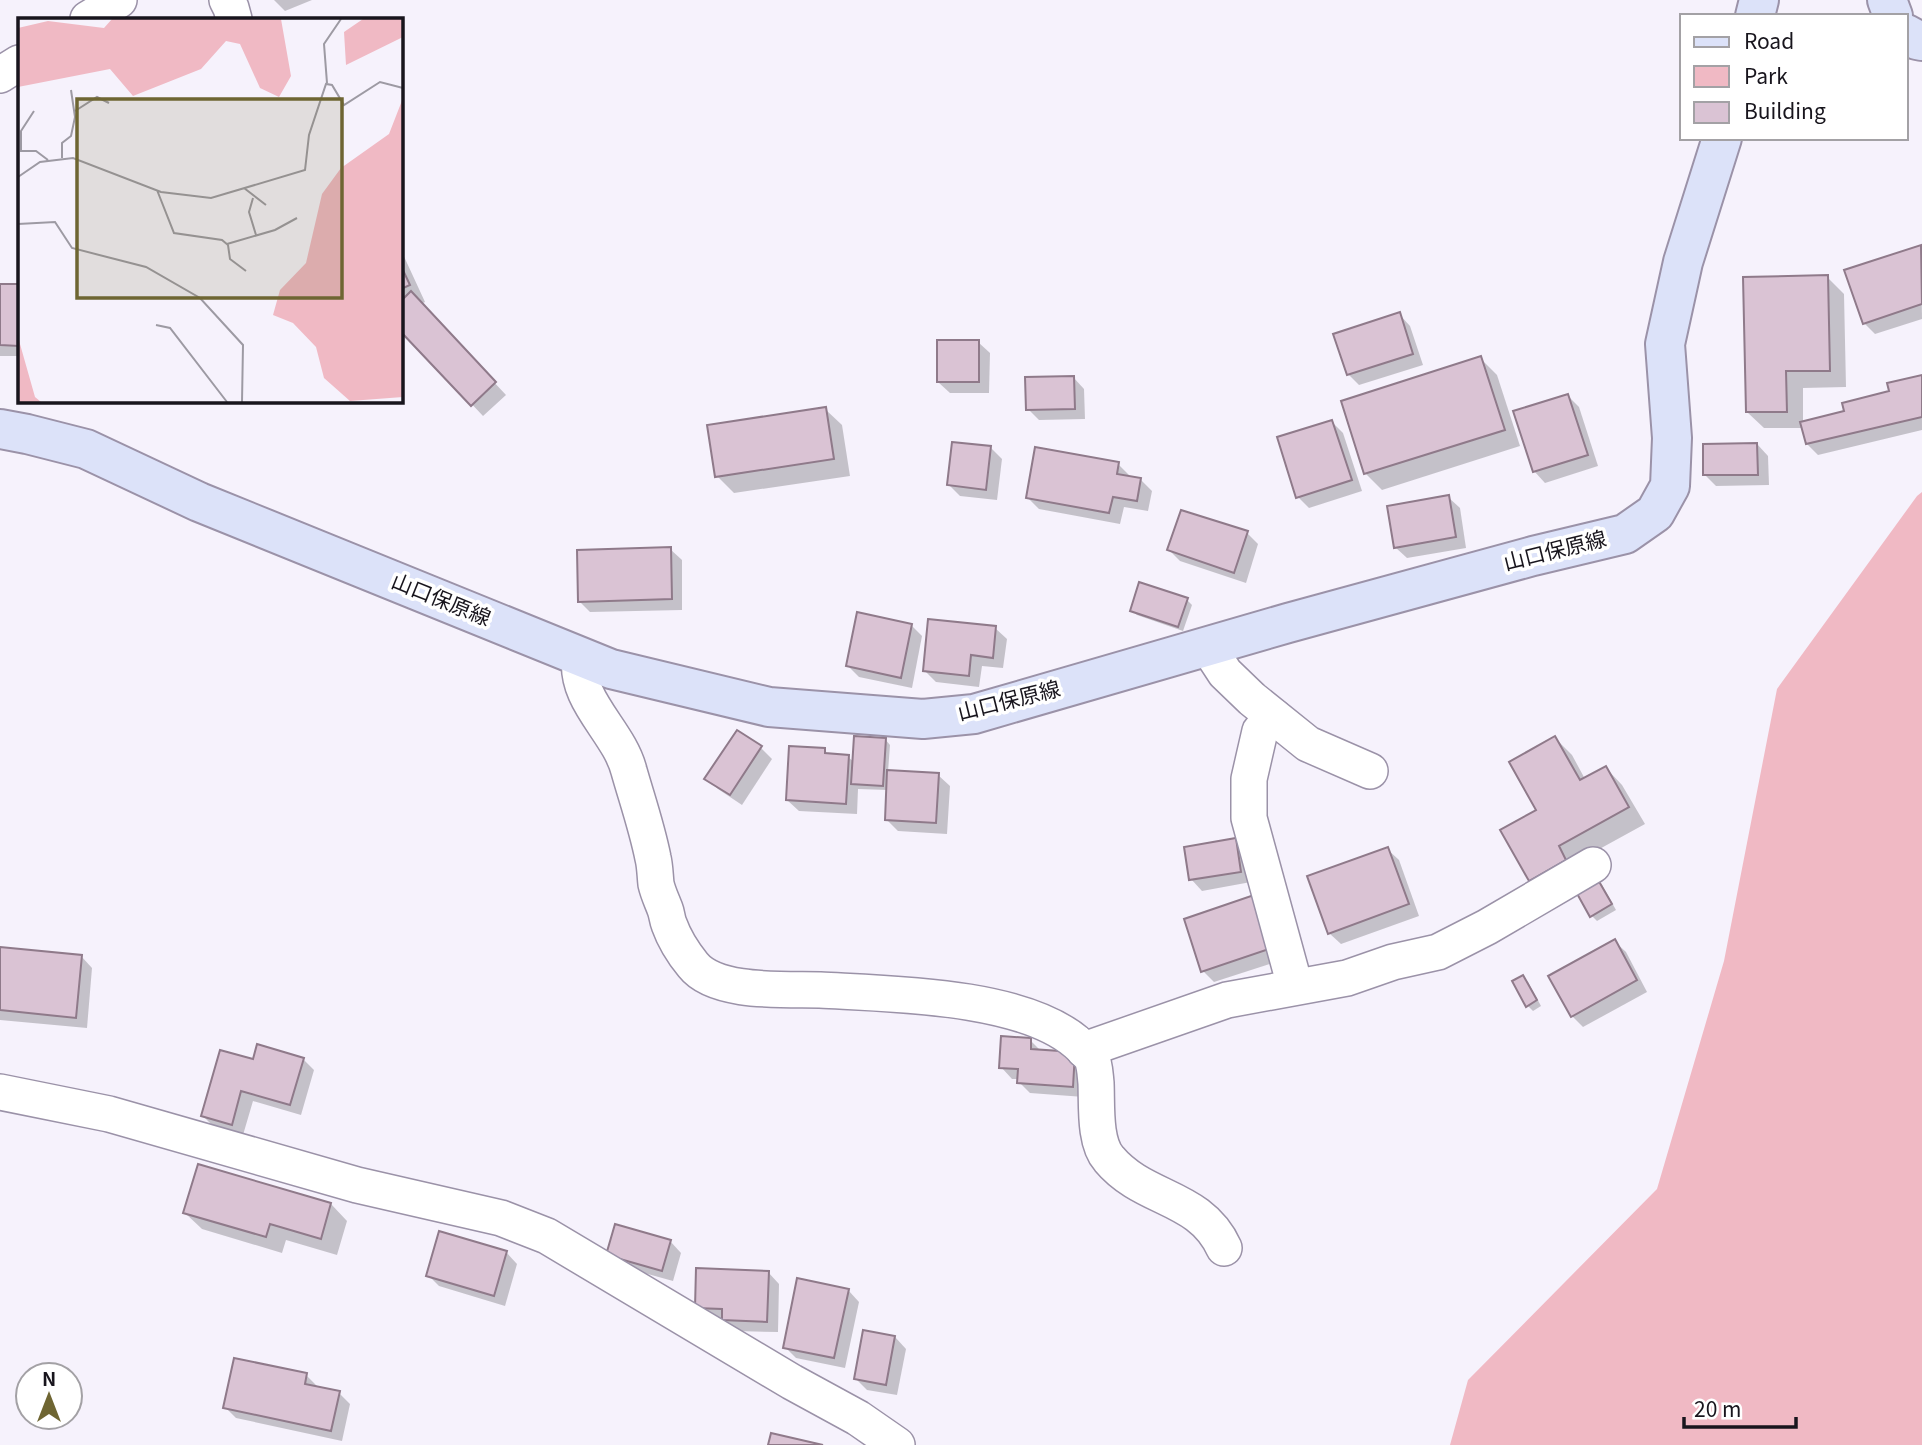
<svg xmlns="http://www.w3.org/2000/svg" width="1922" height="1445" font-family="Georgia,'Noto Sans JP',serif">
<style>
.green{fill:#f0b9c4}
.shadow{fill:#0003}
.building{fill:#dac3d4;stroke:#8f7a8a;stroke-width:2}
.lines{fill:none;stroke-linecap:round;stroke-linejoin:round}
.minor-casing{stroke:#9b92a8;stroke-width:38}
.secondary-casing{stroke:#9b92a8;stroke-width:42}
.minor{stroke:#fff;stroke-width:35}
.secondary{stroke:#dce2f9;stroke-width:38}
.labels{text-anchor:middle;stroke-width:7;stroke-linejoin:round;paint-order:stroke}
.street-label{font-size:21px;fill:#18151d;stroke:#fff}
.inset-road{fill:none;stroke:#9d9aa3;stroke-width:2}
.view{fill:#6e6532;fill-opacity:0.15;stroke:#6e6532;stroke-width:3.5}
.inset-edge{fill:none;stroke:#18151d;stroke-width:3.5}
</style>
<rect width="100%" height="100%" fill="#f6f2fc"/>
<!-- green -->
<path class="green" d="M1922,492V1445H1450L1468,1380L1657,1189L1724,961L1777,689L1917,496Z"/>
<!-- shadow -->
<g class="shadow">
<path d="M274,0H312L285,11Z"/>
<path d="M1921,247L1922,319L1875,334L1864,323Z"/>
<path d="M401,250L425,302L421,304L506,395L483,416L401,329Z"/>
<path d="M1827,277L1844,294L1846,387L1803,388V422L1846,412L1891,392L1922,377V430L1818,455L1807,444L1803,428H1764L1747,412Z"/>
<rect x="0" y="286" width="19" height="70"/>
<path d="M1399,314L1410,326L1423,365L1359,385L1348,374Z"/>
<path d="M978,342L990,353L989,393H950L938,382Z"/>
<path d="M1480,358L1497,375L1520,446L1382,490L1365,473Z"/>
<path d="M1073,377L1084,389L1085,419L1039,420L1028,409Z"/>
<path d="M1568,396L1579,407L1598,466L1545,483L1534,471Z"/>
<path d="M825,409L842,425L850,476L734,493L717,476Z"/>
<path d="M1332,422L1343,433L1362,491L1309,508L1298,497Z"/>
<path d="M1757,444L1768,456L1769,485L1716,486L1705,475Z"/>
<path d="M991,448L1002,459L997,500L960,496L949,485Z"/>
<path d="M1118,464L1129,475V477L1141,480L1152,491L1148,511L1124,507L1120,524L1039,509L1028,498Z"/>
<path d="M1448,497L1460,508L1466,548L1407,558L1395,547Z"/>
<path d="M1247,533L1258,544L1246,583L1180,561L1169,550Z"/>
<path d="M670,549L682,560V610L590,612L579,601Z"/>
<path d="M1187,600L1192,605L1183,631L1137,615L1132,610Z"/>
<path d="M911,625L922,636L912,688L859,677L848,666Z"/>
<path d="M995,628L1007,639L1003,668L982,666L979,687L936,682L925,671Z"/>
<path d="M737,732L761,748L772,759L742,805L718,789L707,778Z"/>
<path d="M1555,738L1572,755L1585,779L1606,768L1622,785L1645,824L1574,863L1547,897L1530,880L1538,810Z"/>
<path d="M885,739L890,745L888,772L938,775L950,786L947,834L898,831L886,819L888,790L858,789L857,814L799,811L787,800L824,750L830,755L848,757L854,762Z"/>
<path d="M1235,840L1246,851L1251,882L1202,891L1191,879Z"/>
<path d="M1387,849L1399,860L1419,916L1341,944L1329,933Z"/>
<path d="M1597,880L1602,885L1616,910L1597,921L1592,916Z"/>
<path d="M1254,897L1282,960L1214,982L1203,971Z"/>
<path d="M1614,941L1626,952L1647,992L1583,1027L1572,1016Z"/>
<path d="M0,949L81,956L92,968L87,1028L0,1020Z"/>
<path d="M1522,977L1528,982L1541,1006L1533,1011L1528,1006Z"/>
<path d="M1030,1040L1042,1052L1074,1054L1084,1097L1030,1093L1019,1082V1079H1012L1001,1067Z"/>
<path d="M303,1059L314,1070L301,1115L253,1101L243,1135L214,1127L203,1116L254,1062Z"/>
<path d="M331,1204L347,1221L337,1255L286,1240L282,1253L202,1229L185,1213Z"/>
<path d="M616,1226L670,1241L681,1253L673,1281L619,1266Z"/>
<path d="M506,1252L517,1264L505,1306L439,1286L428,1275Z"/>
<path d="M768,1272L779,1284L778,1332L735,1331L723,1319L708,1318L697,1307Z"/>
<path d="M848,1290L859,1302L845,1368L796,1358L785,1347Z"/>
<path d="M895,1337L906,1349L897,1395L867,1390L856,1379Z"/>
<path d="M306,1375L317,1386V1388L339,1393L350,1404L342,1441L236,1418L225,1407Z"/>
</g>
<!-- building -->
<g class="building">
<path d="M1921,245L1922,304L1863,324L1844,270Z"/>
<path d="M401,266L410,285L401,289Z"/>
<path d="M1828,275L1830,371H1786L1787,412H1746L1743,277Z"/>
<path d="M0,284H19V346L0,345Z"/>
<path d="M411,291L496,382L471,406L401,332V301Z"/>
<path d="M1400,312L1413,354L1347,375L1333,334Z"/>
<rect x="937" y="340" width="42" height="42"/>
<path d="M1481,356L1505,430L1364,474L1341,401Z"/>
<path d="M1922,375V417L1806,444L1800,422L1844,411L1842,403L1889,391L1887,383Z"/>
<path d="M1074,376L1075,409L1026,410L1025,377Z"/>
<path d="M1568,394L1588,455L1533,472L1513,411Z"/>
<path d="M826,407L834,459L715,477L707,425Z"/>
<path d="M1332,420L1352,480L1296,498L1277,437Z"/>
<path d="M952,442L991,446L986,490L947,485Z"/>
<path d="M1757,443L1758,475H1703V444Z"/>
<path d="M1035,447L1119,462L1117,474L1141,478L1137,501L1113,497L1109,513L1026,498Z"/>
<path d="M1449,495L1456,537L1394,548L1387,506Z"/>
<path d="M1181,510L1248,531L1234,573L1167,550Z"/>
<path d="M671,547L672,599L578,602L577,550Z"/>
<path d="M1139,582L1188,598L1178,627L1130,611Z"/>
<path d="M857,612L912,624L901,678L846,666Z"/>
<path d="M928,619L996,626L993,658L971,655L969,676L923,671Z"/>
<path d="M737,730L762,746L730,795L704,779Z"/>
<path d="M854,736L886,738L883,786L851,784Z"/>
<path d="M1555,736L1580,780L1606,766L1629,807L1559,846L1566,860L1529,881L1500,830L1536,810L1509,762Z"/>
<path d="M789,746L825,748V753L849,755L846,804L786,800Z"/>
<path d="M887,770L939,773L936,823L885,820Z"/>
<path d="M1236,838L1241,872L1189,880L1184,847Z"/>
<path d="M1388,847L1409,904L1328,934L1307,876Z"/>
<path d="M1597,878L1612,904L1590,917L1575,890Z"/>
<path d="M1254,895L1272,948L1201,972L1184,919Z"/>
<path d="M1615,939L1637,980L1571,1017L1548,976Z"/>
<path d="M0,947L82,955L76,1018L0,1010Z"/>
<path d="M1523,975L1537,1000L1526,1007L1512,981Z"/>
<path d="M1001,1036L1031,1038V1049L1075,1052L1073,1087L1017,1083L1018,1069L999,1068Z"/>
<path d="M257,1044L304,1058L290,1105L241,1091L232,1125L201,1116L220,1050L253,1059Z"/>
<path d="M198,1164L331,1203L321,1239L270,1224L266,1237L183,1213Z"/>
<path d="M615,1224L671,1240L662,1271L606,1255Z"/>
<path d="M439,1231L507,1251L494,1296L426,1276Z"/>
<path d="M696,1268L769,1271L767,1322L722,1320V1309L695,1308Z"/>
<path d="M797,1278L849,1289L834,1358L783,1348Z"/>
<path d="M863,1330L895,1336L886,1385L854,1379Z"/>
<path d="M234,1358L307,1373L305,1384L340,1391L331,1431L223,1408Z"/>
<path d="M771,1433L823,1445H768Z"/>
</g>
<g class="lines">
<!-- minor casing -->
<g class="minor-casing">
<g id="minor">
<path d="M227,0L231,8L234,19"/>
<path d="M88,19L119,0"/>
<path d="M0,75L19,63"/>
<path d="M1208,647L1225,673L1252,699L1308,744L1370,771"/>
<path d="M580,657C574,701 619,731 629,771C637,799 647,828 653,858C655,866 655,875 656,884C658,893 662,901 665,909C667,914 667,919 669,924C674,938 684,954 693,965C716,994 785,989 820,990C891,994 1020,995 1076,1042C1081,1046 1087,1052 1091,1057C1095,1064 1095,1074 1096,1083C1097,1105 1094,1142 1109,1159C1144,1201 1200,1195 1224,1248"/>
<path d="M1274,717L1260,731L1249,779V818L1295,986"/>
<path d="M1084,1050L1227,1000L1347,978L1393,962L1438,952L1487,927L1593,865"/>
<path d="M0,1092L109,1114L357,1185L501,1218L547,1236L792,1382L858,1418L897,1445"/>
</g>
</g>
<!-- secondary casing -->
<g class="secondary-casing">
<g id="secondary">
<path d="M1887,0L1893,16"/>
<path d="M1755,16L1759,0"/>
<path d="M1906,34L1917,40L1922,41"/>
<path d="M0,429L27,434L86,449L199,502L611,669L769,707L923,719L974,714L1288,623L1533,556L1625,534L1655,513L1670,486L1672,438L1665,344L1683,262L1722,138"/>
</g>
</g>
<!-- minor -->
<use href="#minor" class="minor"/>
<!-- secondary -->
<use href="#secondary" class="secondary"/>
</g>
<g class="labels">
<!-- street labels -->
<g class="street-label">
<text transform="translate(1555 551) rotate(-14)" y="7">山口保原線</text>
<text transform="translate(441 600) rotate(22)" y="7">山口保原線</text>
<text transform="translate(1009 701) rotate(-14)" y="7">山口保原線</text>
</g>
</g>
<!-- overview -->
<g transform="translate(18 18)">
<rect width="385" height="385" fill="#f6f2fc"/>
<path d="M94,1H263L273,58L261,79L242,70L222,26L208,23L183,51L115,78L92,51L0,69V10L30,3L86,10ZM345,1H385V19L328,47L326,14ZM385,80V379L332,383L306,360L298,329L275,305L255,297L262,272L288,245L304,176L323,150L371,116ZM0,319L17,379L23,384H0Z" fill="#f0b9c4"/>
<path class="inset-road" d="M309,65L306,26L323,1M57,93L79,79L91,85M3,132V113L16,93M2,133H18L30,142M44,140V125L53,118L57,99L53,72M0,159L22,144L55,140L143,174L193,180L287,152L291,117L308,66L314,67L326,87L362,64L385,70M226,170L248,187M139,172L156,215L204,222L210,227L212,241L228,253M235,180L231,194L238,217M0,206L37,204L54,230L128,249L182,280L225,327L224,384M209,226L257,212L279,200M138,307L152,310L209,384"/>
<path class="view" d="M59,81H324V280H59Z"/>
<rect width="385" height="385" class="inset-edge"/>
</g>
<!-- legend -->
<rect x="1680" y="14" width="228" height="126" fill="#ffffff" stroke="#a3a1a5" stroke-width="2"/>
<rect x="1694" y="37" width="35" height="10" fill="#dce2f9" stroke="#a3a1a5" stroke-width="2"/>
<text x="1744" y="49" font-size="21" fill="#18151d">Road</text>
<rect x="1694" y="66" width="35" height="21" fill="#f0b9c4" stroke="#a3a1a5" stroke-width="2"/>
<text x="1744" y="84" font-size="21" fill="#18151d">Park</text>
<rect x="1694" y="102" width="35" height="21" fill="#dac3d4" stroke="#a3a1a5" stroke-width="2"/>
<text x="1744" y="119" font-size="21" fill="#18151d">Building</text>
<!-- north arrow -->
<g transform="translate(49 1396)"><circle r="33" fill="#ffffff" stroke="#a3a1a5" stroke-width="2"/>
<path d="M0-5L12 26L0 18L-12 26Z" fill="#6e6532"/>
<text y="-10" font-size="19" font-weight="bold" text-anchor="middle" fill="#18151d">N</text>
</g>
<!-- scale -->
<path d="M1684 1417v10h112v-10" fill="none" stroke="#18151d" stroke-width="3.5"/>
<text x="1694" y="1417" font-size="21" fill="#18151d" stroke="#ffffff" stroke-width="5" paint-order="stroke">20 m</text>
</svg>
